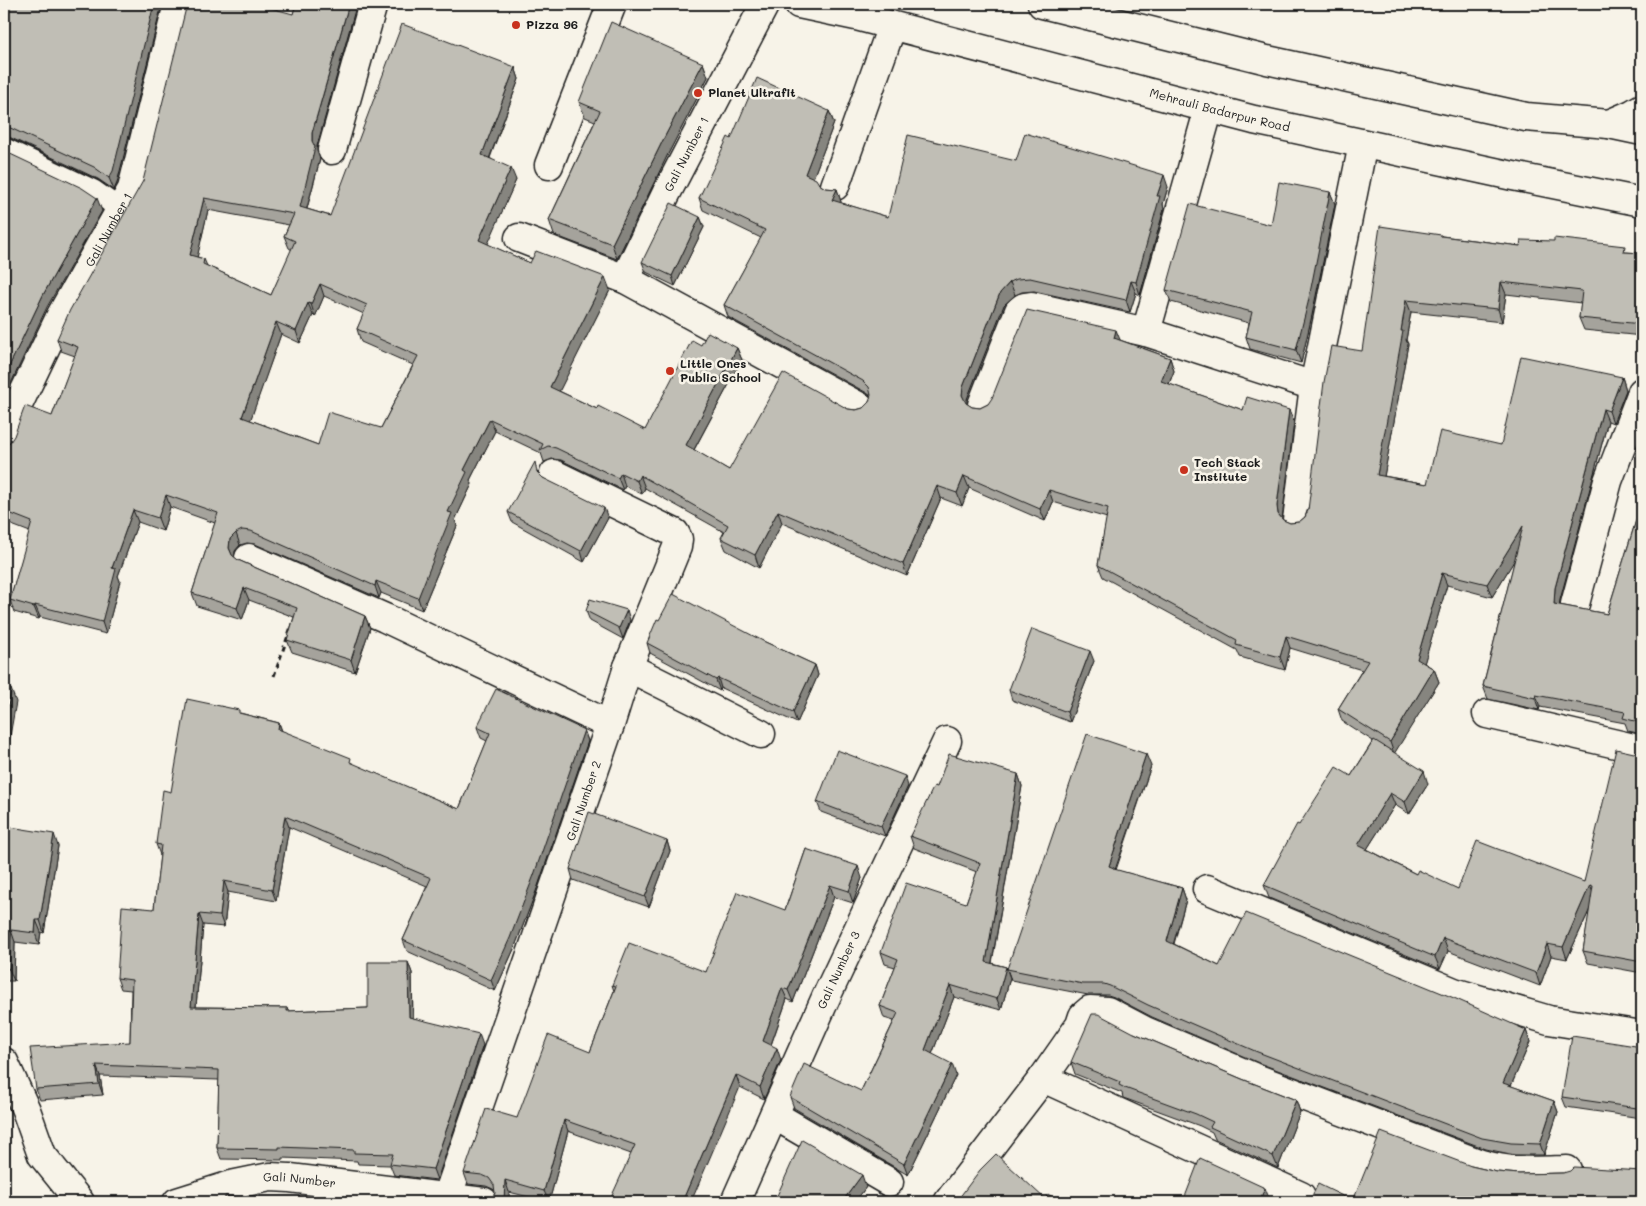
<svg xmlns="http://www.w3.org/2000/svg" width="1646" height="1206" font-family="Mali,sans-serif">
<style>
.lines{fill:none;stroke-linecap:round;stroke-linejoin:round}
.lane-casing{stroke:#1c1c1c;stroke-width:24}
.street-casing{stroke:#1c1c1c;stroke-width:31}
.secondary-casing{stroke:#1c1c1c;stroke-width:31}
.primary-casing{stroke:#1c1c1c;stroke-width:31}
.path{stroke:#1c1c1c;stroke-width:3;stroke-dasharray:5 4;stroke-linecap:butt}
.lane{stroke:#f7f3e8;stroke-width:20}
.street{stroke:#f7f3e8;stroke-width:28}
.secondary{stroke:#f7f3e8;stroke-width:28}
.primary{stroke:#f7f3e8;stroke-width:28}
.wall{fill:#a5a39c;stroke:#1c1c1c;fill-rule:evenodd}
.shaded-wall{fill:#86857f;stroke:#1c1c1c}
.building{fill:#c0beb5;stroke:#1c1c1c;fill-rule:evenodd}
.poi-dot{fill:#c8321e;stroke:#f7f3e8;stroke-width:2}
.labels{text-anchor:middle;stroke-width:5;stroke-linejoin:round;paint-order:stroke}
.poi-label{font-size:12px;font-weight:bold;fill:#1c1c1c;stroke:#f7f3e8;text-anchor:start}
.street-label{font-size:12px;fill:#1c1c1c;stroke:#f7f3e8}
</style>
<rect width="100%" height="100%" fill="#f7f3e8"/>
<filter id="ink" filterUnits="userSpaceOnUse"><feTurbulence type="fractalNoise" baseFrequency=".02" numOctaves="2"/><feDisplacementMap in="SourceGraphic" scale="10" xChannelSelector="R" yChannelSelector="G"/><feConvolveMatrix kernelMatrix="1 2 1 2 8 2 1 2 1" color-interpolation-filters="sRGB"/></filter>
<g filter="url(#ink)">
<g class="lines">
<!-- lane casing -->
<g class="lane-casing">
<path id="lane" d="M4,148L93,190L110,202L119,214"/>
</g>
<!-- street casing -->
<g class="street-casing">
<g id="street">
<path d="M332,150L373,4"/>
<path d="M549,165L612,4"/>
<path d="M835,186L892,26"/>
<path d="M519,238L625,279L860,407"/>
<path id="s1" d="M625,279L666,194L765,4"/>
<path d="M1146,332L1314,386L1363,144"/>
<path d="M982,405L1019,311L1024,307L1031,306L1146,332L1209,108"/>
<path id="s2" d="M4,443L17,407L61,315L132,189L178,4"/>
<path d="M1297,520L1314,386"/>
<path d="M249,558L385,618L610,725"/>
<path d="M1575,604L1608,481L1642,392"/>
<path d="M628,667L761,734"/>
<path d="M1487,714L1642,750"/>
<path d="M1207,889L1454,992L1549,1020L1642,1035"/>
<path d="M4,1062L26,1110L42,1155L80,1202"/>
<path d="M1043,1078L1301,1196L1299,1202"/>
<path d="M774,1115L889,1182"/>
<path id="s3" d="M447,1198L610,725L628,667L677,547L678,539L675,533L554,474"/>
<path id="s4" d="M177,1202L231,1185L270,1177L290,1178L484,1202"/>
<path id="s5" d="M735,1202L827,995L947,741"/>
<path d="M948,1202L1043,1078L1080,1025L1083,1016L1090,1010L1107,1011L1145,1031L1253,1077L1481,1164C1513,1173 1534,1171 1567,1170"/>
</g>
</g>
<!-- secondary casing -->
<g class="secondary-casing">
<path id="secondary" d="M1609,124L1632,114L1642,108"/>
</g>
<!-- primary casing -->
<g class="primary-casing">
<g id="primary">
<path id="s6" d="M799,4L856,16L1254,120L1513,176L1642,202"/>
<path d="M1042,4L1267,60L1526,117L1609,124L1642,131"/>
</g>
</g>
<!-- path -->
<path class="path" d="M274,676L292,624"/>
<!-- lane -->
<use href="#lane" class="lane"/>
<!-- street -->
<use href="#street" class="street"/>
<!-- secondary -->
<use href="#secondary" class="secondary"/>
<!-- primary -->
<use href="#primary" class="primary"/>
</g>
<!-- wall -->
<g class="wall">
<path d="M4,4H162L117,183L114,190L98,179L9,137L4,136Z"/>
<path d="M296,4H353L355,10L317,146V151L320,159L307,209L330,216L515,67L519,79L490,158L516,180L487,244L530,263L610,290L559,391L597,409L645,430L701,345L737,348L742,360L694,450L729,470L848,409L856,410L863,408L869,402L871,396L867,393L728,317L724,305L761,238L703,210L699,198L731,139L829,111L834,123L813,178L819,184L825,188L837,189L841,202V203L888,217L1016,161L1168,187L1163,204L1164,209L1140,295L1136,293L1130,312L1034,291L1022,292L1015,295L1004,305L967,399V404L972,407L980,408L1120,340L1170,358L1174,371L1169,384L1243,410H1289L1294,422L1282,518L1283,520L1290,523L1299,522L1305,517L1362,351L1441,235L1442,236L1520,246L1642,253V336L1584,330L1579,318L1581,303L1506,294L1502,322L1411,312L1406,340L1408,344L1384,476L1427,484L1501,445L1622,377L1626,390L1613,423L1608,421L1560,600L1559,605L1607,614L1642,501V734L1628,731L1625,723L1540,707L1539,710L1488,699L1483,686L1515,559L1492,597L1447,585L1424,663L1434,669L1439,682L1394,753L1428,784L1409,814L1395,805L1367,849L1416,874L1458,889L1584,882L1634,753L1642,752V973L1588,963L1583,951L1590,909L1567,959L1551,956L1540,986L1448,951L1440,969L1269,898L1264,885L1299,825L1351,776L1373,741L1342,721L1338,709L1362,670L1290,648L1285,670L1240,657L1237,650L1103,577L1098,565L1107,518L1053,502L1045,521L969,488L962,506L941,498L907,576L782,523L759,568L726,550L721,538L724,532L645,488L642,494L625,486L623,490L561,460L552,459L544,462L541,453L495,431L470,480L472,484L455,520L457,526L422,610L381,593L379,598L255,544L247,543L240,545L235,551L234,557L238,560L365,616L370,628L355,672L292,652L287,640L294,617L249,600L242,620L197,606L192,593L215,523L170,507L163,531L138,522L118,576L120,581L106,634L40,617L39,619L14,612L10,600L30,532L4,522V445L10,442L52,416L75,356L61,351L57,339L293,14ZM208,210L289,225L284,236L289,248L292,250L271,295L207,266L204,259L197,257ZM324,296L364,314L357,329L361,342L413,365L381,428L318,445L250,420L281,334L300,343L313,315L315,317Z"/>
<path d="M703,63L708,77L668,154L617,259L554,235L549,220L595,121L585,117L579,102Z"/>
<path d="M1330,192L1335,204L1312,315L1301,363L1250,349L1246,337L1249,323L1171,302L1166,290L1271,225Z"/>
<path d="M700,217L704,227L675,286L646,272L642,262Z"/>
<path d="M1642,409V434L1638,421Z"/>
<path d="M539,472V474L543,478L608,518L584,562L512,522L508,512Z"/>
<path d="M586,611L630,620L623,639L590,621Z"/>
<path d="M763,641L815,665L818,675L797,723L721,688L720,691L650,653L647,643Z"/>
<path d="M1094,661L1070,722L1012,700L1009,690Z"/>
<path d="M240,713L279,723L282,731L353,764L459,809L487,741L481,738L477,727L584,730L588,741L538,886L514,949L495,991L407,951L403,940L427,886L289,827L276,901L228,892L224,927L203,925L196,1007L287,1008L288,1011L368,1008L408,962L412,973L413,1018L483,1045L437,1180L394,1175L390,1165L358,1164L357,1161L283,1158V1160L221,1159L217,1148L219,1080L100,1076L103,1095L40,1100L36,1089L130,1042L131,990L121,989L117,978L154,909L160,855L156,844L171,792Z"/>
<path d="M1151,766L1116,870L1182,888L1186,900L1174,944L1219,966L1526,1030L1530,1042L1511,1086L1554,1101L1558,1112L1544,1155H1515L1486,1149L1259,1063L1152,1017L1114,997L1108,995H1088L1011,980L1007,969Z"/>
<path d="M1018,774L1022,786L992,963L1006,967L1010,978L1001,1010L954,997L932,1054L956,1075L908,1175L794,1108L790,1097L861,1091L894,1021L884,1018L880,1006L895,967L885,964L881,952L966,903L977,872L914,848L910,836L937,787Z"/>
<path d="M908,786L885,836L821,812L817,802Z"/>
<path d="M4,826L58,846L44,933L41,932L39,945L15,942L14,981H4Z"/>
<path d="M667,841L670,851L649,907L573,880L570,869Z"/>
<path d="M806,849L862,878L853,903L834,897L793,1002L787,999L771,1045L781,1060L764,1099L740,1087L631,1154L568,1131L549,1202L509,1192V1202H489L492,1200L495,1192L493,1189L486,1186L468,1184L464,1173L517,1118L590,1052L614,991L612,985L706,972L785,910Z"/>
<path d="M1134,1033L1242,1079L1296,1100L1300,1112L1278,1168L1215,1139L1212,1132L1200,1126L1129,1100L1123,1098L1122,1093L1075,1074L1071,1062Z"/>
<path d="M1642,1047L1641,1118L1566,1107L1562,1097Z"/>
<path d="M1471,1166L1497,1172L1519,1174L1563,1173L1642,1202H1357L1355,1196Z"/>
<path d="M866,1187L855,1202H777L776,1198Z"/>
</g>
<!-- shaded-wall -->
<g class="shaded-wall">
<path d="M154,4H162L117,183L114,190L109,178Z"/>
<path d="M349,4H353L355,10L317,146V151L320,159L304,219L300,207L312,141V133Z"/>
<path d="M703,63L708,77L668,154L617,259L612,244L663,140Z"/>
<path d="M515,67L519,79L486,167L482,155Z"/>
<path d="M829,111L834,123L810,186L805,174Z"/>
<path d="M511,168L516,180L484,253L479,240Z"/>
<path d="M1164,175L1168,187L1163,204L1164,209L1140,295L1136,282L1157,196Z"/>
<path d="M837,189L841,202L836,212L832,200Z"/>
<path d="M1330,192L1335,204L1312,315L1301,363L1296,350Z"/>
<path d="M97,198L102,211L47,307L4,398V377L43,295Z"/>
<path d="M204,198L208,210L195,267L190,255Z"/>
<path d="M700,217L704,227L675,286L672,276Z"/>
<path d="M605,277L610,290L555,400L550,387Z"/>
<path d="M1131,281L1136,293L1130,312L1126,300Z"/>
<path d="M1010,282L1015,295L1004,305L967,399V408L962,395L963,387L1000,293Z"/>
<path d="M1501,282L1506,294L1502,322L1498,309Z"/>
<path d="M320,284L324,296L315,317L311,304Z"/>
<path d="M1406,300L1411,312L1406,340L1408,344L1382,488L1377,475Z"/>
<path d="M308,303L313,315L300,343L296,331Z"/>
<path d="M276,322L281,334L247,430L242,417Z"/>
<path d="M1116,330L1121,342L1114,338Z"/>
<path d="M737,348L742,360L690,457L686,445Z"/>
<path d="M1170,358L1174,371L1165,394L1161,381Z"/>
<path d="M1622,377L1626,390L1613,423L1609,411Z"/>
<path d="M1603,409L1608,421L1560,600L1558,617L1554,604L1555,588Z"/>
<path d="M1289,410L1294,422L1282,519L1278,514L1277,506Z"/>
<path d="M490,419L495,431L470,480L472,484L455,520L457,526L422,610L418,598L448,512L464,470Z"/>
<path d="M621,473L625,486L623,490L618,478Z"/>
<path d="M640,475L645,488L642,494L637,481Z"/>
<path d="M964,476L969,488L962,506L957,493Z"/>
<path d="M937,486L941,498L907,576L903,564Z"/>
<path d="M1049,490L1053,502L1045,521L1040,509Z"/>
<path d="M166,495L170,507L163,531L158,518Z"/>
<path d="M604,508L608,518L584,562L581,551Z"/>
<path d="M133,510L138,522L118,576L120,581L106,634L102,622L112,568Z"/>
<path d="M778,511L782,523L759,568L755,555Z"/>
<path d="M1523,526L1528,538L1492,597L1487,584Z"/>
<path d="M236,533L240,545L235,551L234,560L229,548L230,539Z"/>
<path d="M1442,573L1447,585L1422,671L1417,659Z"/>
<path d="M376,581L381,593L379,598L375,586Z"/>
<path d="M244,588L249,600L242,620L237,608Z"/>
<path d="M35,605L40,617L39,619L34,607Z"/>
<path d="M627,610L630,620L623,639L619,628Z"/>
<path d="M365,616L370,628L355,672L351,660Z"/>
<path d="M1286,636L1290,648L1285,670L1280,657Z"/>
<path d="M1090,651L1094,661L1070,722L1067,712Z"/>
<path d="M815,665L818,675L797,723L793,712Z"/>
<path d="M1434,669L1439,682L1394,754L1390,742Z"/>
<path d="M718,678L721,688L720,691L716,680Z"/>
<path d="M11,689L16,702L4,770V732Z"/>
<path d="M1536,695L1540,707L1539,710L1535,698Z"/>
<path d="M279,723L283,734L278,729Z"/>
<path d="M584,730L588,741L538,886L514,949L495,991L491,980Z"/>
<path d="M1146,754L1151,766L1115,870L1109,866Z"/>
<path d="M1424,771L1428,784L1409,814L1405,802Z"/>
<path d="M1018,774L1022,786L990,973L986,962Z"/>
<path d="M905,776L908,786L885,836L881,826Z"/>
<path d="M1390,793L1395,805L1362,857L1358,845Z"/>
<path d="M285,816L289,827L276,901L272,890Z"/>
<path d="M54,834L58,846L44,933L40,920Z"/>
<path d="M667,841L670,851L649,907L645,897Z"/>
<path d="M858,866L862,878L853,903L849,891Z"/>
<path d="M224,881L228,892L224,927L220,916Z"/>
<path d="M830,885L834,897L793,1002L788,990Z"/>
<path d="M1590,885L1595,898L1567,959L1563,947Z"/>
<path d="M1182,888L1186,900L1171,952L1167,941Z"/>
<path d="M199,914L203,925L195,1018L191,1007Z"/>
<path d="M36,920L41,932L39,945L35,933Z"/>
<path d="M11,930L15,942L14,981L9,969Z"/>
<path d="M1443,938L1448,951L1440,969L1435,957Z"/>
<path d="M1547,944L1551,956L1540,986L1536,973Z"/>
<path d="M408,962L412,973L413,1028L409,1017Z"/>
<path d="M1006,967L1010,978L1001,1010L997,999Z"/>
<path d="M950,985L954,997L929,1062L925,1050Z"/>
<path d="M782,988L787,999L768,1053L763,1041Z"/>
<path d="M1526,1030L1530,1042L1507,1095L1503,1083Z"/>
<path d="M479,1034L483,1045L437,1180L433,1169Z"/>
<path d="M777,1048L781,1060L764,1099L760,1087Z"/>
<path d="M952,1064L956,1075L908,1175L904,1164Z"/>
<path d="M96,1065L100,1076L103,1095L99,1084Z"/>
<path d="M736,1075L740,1087L691,1202H682Z"/>
<path d="M1642,1075V1108L1641,1118L1637,1108Z"/>
<path d="M1296,1100L1300,1112L1278,1168L1273,1156Z"/>
<path d="M1554,1101L1558,1112L1544,1155L1540,1144Z"/>
<path d="M564,1120L568,1131L549,1202L544,1191Z"/>
<path d="M862,1175L866,1187L855,1202H842Z"/>
<path d="M505,1180L509,1192V1202H504Z"/>
<path d="M1265,1188L1269,1198L1267,1202H1259Z"/>
</g>
<!-- building -->
<g class="building">
<path d="M4,4H154L113,171L109,178L94,167L4,125Z"/>
<path d="M187,4H256L293,14L296,4H349L312,133V141L315,147L300,207L330,216L402,24L515,67L482,155L511,168L479,240L530,263L536,251L605,277L550,387L597,409L598,406L645,430L692,340L701,345L708,332L737,348L686,445L729,470L783,373L848,409L856,410L863,408L869,402L871,395L869,387L863,381L724,305L765,230L699,198L728,137L731,139L757,78L829,111L805,174L816,179L819,184L825,188L837,189L832,200L888,217L908,135L1016,161L1025,133L1164,175L1157,196H1160L1136,282L1131,281L1126,300L1030,278L1017,279L1010,282L1000,293L963,387L962,395L966,403L972,407L980,408L988,404L992,398L1027,310L1116,330L1114,338L1170,358L1161,381L1243,410L1247,397L1289,410L1277,506L1278,514L1283,520L1290,523L1299,522L1305,517L1308,510L1324,382L1331,346L1362,351L1380,226L1441,235V236L1520,246L1521,240L1554,241V238L1625,246L1624,252L1642,253V324L1579,318L1582,291L1501,282L1498,309L1406,300L1401,331H1403L1377,475L1427,484L1440,431L1501,445L1521,356L1622,377L1609,411L1603,409L1555,588L1554,604L1607,614L1642,501V723L1623,718L1625,712L1536,695L1535,698L1483,686L1523,526L1487,584L1442,573L1417,659L1434,669L1390,742L1338,709L1368,661L1286,636L1280,657L1236,645L1237,640L1098,565L1108,508L1049,490L1040,509L964,476L957,493L937,486L903,564L778,511L755,555L721,538L728,525L640,475L637,481L621,473L618,478L556,448L548,446L540,450L543,444L490,419L464,470L467,472L448,512L452,513L418,598L376,581L375,586L251,531L242,530L236,533L230,539L229,548L232,555L238,560L365,616L351,660L287,640L297,608L244,588L237,608L192,593L218,513L166,495L158,518L133,510L112,568L116,569L102,622L35,605L34,607L10,600L32,522L4,511V445L10,442L14,436L25,406L52,416L78,347L57,339L70,310L143,181ZM204,198L294,214L284,236L295,241L271,295L203,264L204,259L190,255ZM320,284L367,305L357,329L418,356L381,428L328,412L318,445L242,417L276,322L296,331L308,303L311,304Z"/>
<path d="M611,22L703,63L663,140L612,244L549,220L600,111L579,102Z"/>
<path d="M4,151L82,188L97,198L43,295L4,377Z"/>
<path d="M1279,182L1330,192L1308,303L1296,350L1246,337L1252,312L1166,290L1190,204L1271,225Z"/>
<path d="M671,203L700,217L672,276L642,262Z"/>
<path d="M1642,409V423L1638,421Z"/>
<path d="M535,462L537,472L543,478L604,508L581,551L508,512Z"/>
<path d="M673,594L763,641L815,665L793,712L718,678L716,680L647,643L657,619L659,620Z"/>
<path d="M590,599L627,610L619,628L586,611Z"/>
<path d="M1032,629L1090,651L1067,712L1009,690Z"/>
<path d="M4,688L11,689L4,732Z"/>
<path d="M496,689L584,730L534,875L510,938L491,980L403,940L431,878L285,816L272,890L224,881L220,916L199,914L191,1007L287,1008V1011L368,1008V962H408L409,1017L479,1034L433,1169L390,1164L393,1154L354,1153V1150L279,1147V1149L217,1148L219,1070L96,1065L99,1084L36,1089L30,1048L130,1042L132,980L117,978L122,906L154,909L161,845L156,844L163,790L171,792L187,699L239,710V713L279,723L278,729L351,758L350,762L459,809L490,733L477,727Z"/>
<path d="M1087,734L1146,754L1109,866L1114,868V869L1182,888L1167,941L1219,966L1246,913L1454,998L1526,1030L1503,1083L1554,1101L1540,1144L1511,1143L1482,1138L1255,1051L1148,1005L1110,986L1104,984H1083L1007,969Z"/>
<path d="M1374,740L1424,771L1405,802L1390,793L1358,845L1416,874L1418,870L1458,889L1477,841L1584,882L1616,749L1634,753L1642,752V962L1583,951L1593,886L1590,885L1563,947L1547,944L1536,973L1443,938L1435,957L1264,885L1297,824L1299,825L1336,767L1351,776Z"/>
<path d="M837,750L905,776L881,826L817,802Z"/>
<path d="M949,754L1018,774L986,962L1006,967L997,999L950,985L925,1050L952,1064L904,1164L790,1097L804,1064L861,1091L898,1013L880,1006L898,959L881,952L906,883L966,903L980,863L910,836L934,786L937,787Z"/>
<path d="M589,812L667,841L645,897L570,869Z"/>
<path d="M4,826L54,834L40,920H36L35,933L11,930L9,969L4,968Z"/>
<path d="M806,849L858,866L849,891L830,885L788,990L782,988L763,1041L777,1048L760,1087L736,1075L682,1202H609L635,1145L564,1120L544,1191L505,1180L504,1202H489L492,1200L495,1193L494,1185L489,1178L482,1175L464,1173L486,1109L517,1118L548,1035L590,1052L616,986L612,985L629,943L706,972L737,892L785,910Z"/>
<path d="M1092,1014H1098L1134,1033L1242,1079L1296,1100L1273,1156L1210,1127L1213,1122L1196,1114L1125,1088L1119,1085L1120,1082L1071,1062Z"/>
<path d="M1572,1036L1642,1047V1075L1637,1108L1562,1097Z"/>
<path d="M1381,1132L1471,1166L1497,1172L1519,1174L1563,1173L1570,1171L1574,1167L1642,1171V1202H1369L1355,1196Z"/>
<path d="M802,1140L862,1175L842,1202H782L776,1198Z"/>
<path d="M996,1154L1045,1199L1048,1194L1059,1202H956L980,1170Z"/>
<path d="M1200,1158L1265,1188L1259,1202H1183Z"/>
<path d="M1318,1184L1355,1202H1309Z"/>
<path d="M225,1196L300,1200L299,1202H225Z"/>
</g>
</g>
<!-- markers -->
<g class="poi-dot">
<circle cx="516" cy="25" r="5"/>
<circle cx="698" cy="93" r="5"/>
<circle cx="670" cy="371" r="5"/>
<circle cx="1184" cy="470" r="5"/>
</g>
<g class="labels">
<!-- poi labels -->
<g class="poi-label">
<text x="526" y="29">Pizza 96</text>
<text x="708" y="97">Planet Ultrafit</text>
<text x="680" y="368">Little Ones<tspan x="680" dy="14">Public School</tspan></text>
<text x="1194" y="467">Tech Stack<tspan x="1194" dy="14">Institute</tspan></text>
</g>
<!-- street labels -->
<g class="street-label">
<text dy="4" stroke="none"><textPath href="#s6" startOffset="434">Mehrauli Badarpur Road</textPath></text>
<text dy="4" stroke="none"><textPath href="#s1" startOffset="139">Gali Number 1</textPath></text>
<text dy="4" stroke="none"><textPath href="#s2" startOffset="238">Gali Number 1</textPath></text>
<text dy="4" stroke="none"><textPath href="#s3" startOffset="420">Gali Number 2</textPath></text>
<text dy="4" stroke="none"><textPath href="#s5" startOffset="254">Gali Number 3</textPath></text>
<text dy="4" stroke="none"><textPath href="#s4" startOffset="126">Gali Number</textPath></text>
</g>
</g>
<!-- margin -->
<rect width="1646" height="1206" fill="none" stroke="#f7f3e8" stroke-width="20"/>
<rect x="10" y="10" width="1626" height="1186" fill="none" stroke="#1c1c1c" stroke-width="2" filter="url(#ink)"/>
</svg>
